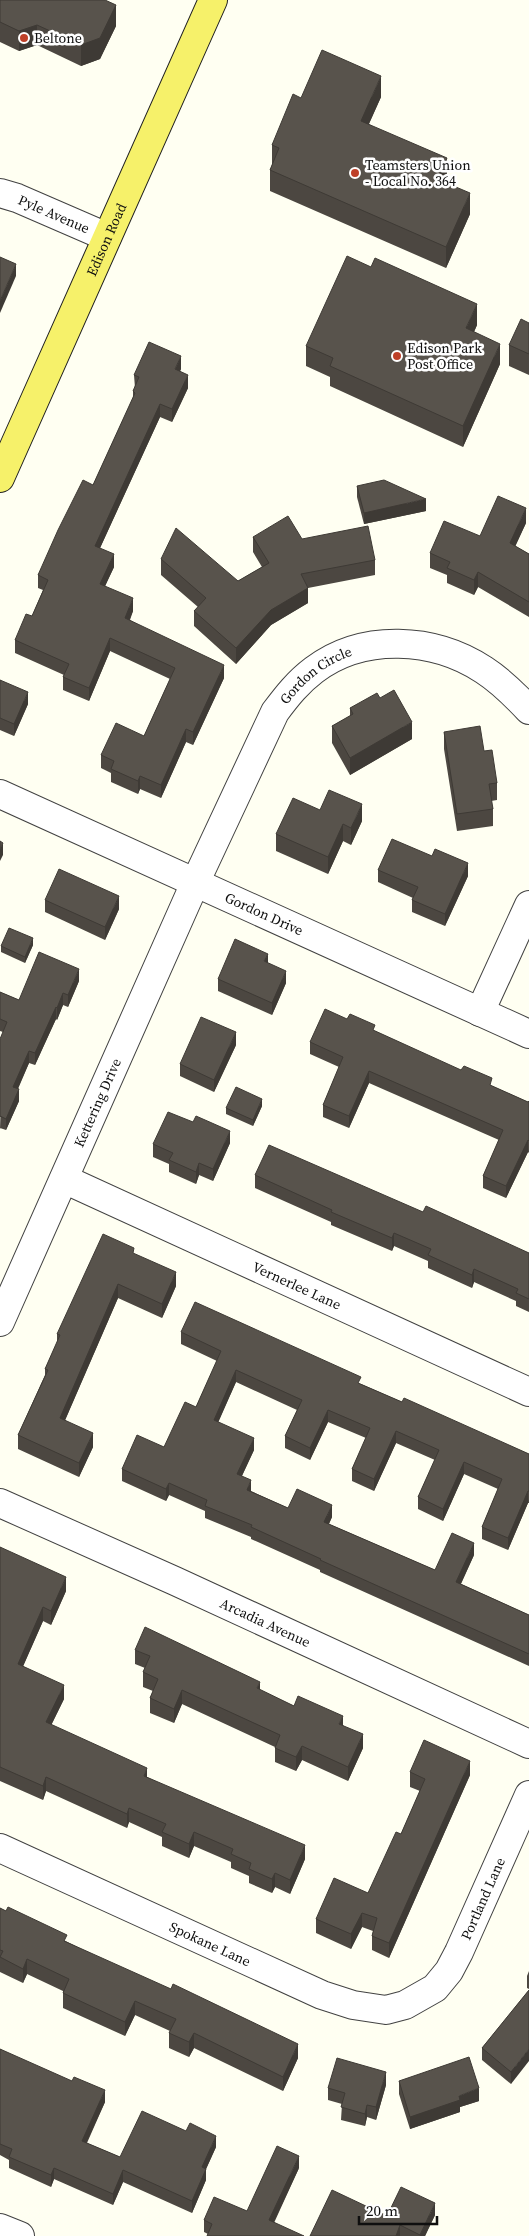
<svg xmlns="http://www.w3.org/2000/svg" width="529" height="2236" font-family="'Source Serif 4',serif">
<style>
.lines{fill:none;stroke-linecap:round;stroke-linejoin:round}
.minor-casing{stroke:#424242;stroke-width:30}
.major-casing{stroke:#202020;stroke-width:30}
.minor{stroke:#fff;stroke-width:28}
.major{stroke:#f6f16a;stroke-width:28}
.wall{fill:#4c4741}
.shaded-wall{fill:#3e3a35}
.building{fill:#58534c;stroke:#3e3a35}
.poi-dot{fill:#be4028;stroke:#fff;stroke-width:2}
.labels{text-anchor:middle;stroke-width:5;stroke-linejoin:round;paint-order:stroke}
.poi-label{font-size:14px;fill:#0f0f0f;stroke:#fff;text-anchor:start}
.street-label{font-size:14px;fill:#0f0f0f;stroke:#fff}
</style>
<rect width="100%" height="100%" fill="#fffff2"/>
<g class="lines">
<!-- minor casing -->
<g class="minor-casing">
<g id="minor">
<path id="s1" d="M0,193L17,198L107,237"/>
<path id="s2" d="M0,794L529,1034"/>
<path d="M480,1012L529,905"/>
<path id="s3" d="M64,1179L529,1392"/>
<path id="s4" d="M0,1322L195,883L275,712C287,696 298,682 314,670C363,633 434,637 484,670C501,681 515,695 529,710"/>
<path id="s5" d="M0,1503L175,1581L529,1744"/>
<path id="s6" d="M0,1848L322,1995L353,2005L386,2010L405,2005L435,1988L449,1971L459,1952L529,1795"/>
<path d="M0,2228L20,2236"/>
</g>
</g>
<!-- major casing -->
<g class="major-casing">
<g id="major">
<path id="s7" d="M0,478L213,0"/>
</g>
</g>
<!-- minor -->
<use href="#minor" class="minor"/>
<!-- major -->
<use href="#major" class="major"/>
</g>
<!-- wall -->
<g class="wall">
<path d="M0,0L116,26L100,59L81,66L37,45L19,51L0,42Z"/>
<path d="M381,97L369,124L447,178L445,183L470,214L446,268L270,191V170L272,165V145L301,98Z"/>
<path d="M529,323V375L509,366V345Z"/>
<path d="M477,325L474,332L500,364L463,447L330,386V377L306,366V346Z"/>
<path d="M181,369L180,371L188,388L172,422L160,417L100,548L114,567L105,586L133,611L130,620L224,678L193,745L186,742L161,798L140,789L138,794L111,782V773L101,768V755L144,736L170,679L110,651L89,701L63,690V677L64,675L15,653V640L32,616L43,590L38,588V575L93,485L133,398V391L135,388L134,375Z"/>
<path d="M357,486L426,511L364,524L357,497Z"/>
<path d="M526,523L515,546L529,554V617L478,587L474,595L447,583V575L430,568V553L480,536Z"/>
<path d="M253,537L302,539L375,560V575L308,588V603L271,625L236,664L194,626V611L198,607L161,575V559L238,581L262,567L253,552Z"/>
<path d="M0,680L28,704L14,736L0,730Z"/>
<path d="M380,698L412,739L350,775L332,743V726L350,716V708Z"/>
<path d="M444,732L484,751L497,783V800L491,801L493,809V826L457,831L444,749Z"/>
<path d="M362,821L351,845L343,841L328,874L276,851V834Z"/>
<path d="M432,856L468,876L445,926L412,912V900L413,898L378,882V870Z"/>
<path d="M45,900L119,909L105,940L45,912Z"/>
<path d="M33,945L25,963L1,952V946Z"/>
<path d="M268,963L286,983L272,1015L218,991V979Z"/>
<path d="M79,981L68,1007L63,1005L57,1020L56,1019L35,1065L29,1063L18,1089L19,1101L6,1130L0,1128V1129L3,1032L0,1031V992L19,1000Z"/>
<path d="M347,1019L375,1031L492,1086L528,1102L529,1101V1153L528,1152L506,1198L483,1188V1176L499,1140L369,1083L349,1128L323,1117V1105L339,1067L310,1054V1042Z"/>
<path d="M236,1045L214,1092L180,1076V1064Z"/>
<path d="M262,1106L253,1126L226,1114V1108Z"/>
<path d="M230,1143L213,1181L199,1175L196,1184L169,1172V1164L153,1157V1144Z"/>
<path d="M255,1175L423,1212L529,1253V1312L516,1306V1301L474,1282L472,1288L428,1268V1261L394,1246L392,1251L331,1225V1222L255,1188Z"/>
<path d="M134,1254L176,1286L162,1318L118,1298L65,1420L93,1447L79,1477L18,1449V1435L45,1375V1369L57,1343V1334Z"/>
<path d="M181,1332L361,1384L402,1402L529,1454V1503H528L508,1550L482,1539V1527L498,1489L464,1474L443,1521L418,1509V1497L435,1460L396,1443L374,1491L352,1481V1469L366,1438L328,1422L310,1460L285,1448V1436L297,1410L236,1382L218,1422L254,1450L242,1476L251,1491L288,1508L332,1517L329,1524L435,1570L474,1555L461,1584L529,1615V1666L320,1572V1570L251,1539V1537L205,1518V1511L169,1495L166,1501L122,1481V1469L164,1447L196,1407L217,1361L181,1344Z"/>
<path d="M0,1547L66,1591L51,1625L43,1621L23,1666L64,1699L51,1725L147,1777L305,1859L290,1894L275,1887L272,1893L249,1883V1876L231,1868V1862L194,1846L189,1858L162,1846V1837L129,1822L127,1828L46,1791L43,1800L0,1781Z"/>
<path d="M135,1650L260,1690L294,1706L343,1725L363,1748L348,1781L302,1760L296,1771L275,1762V1747L182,1704L174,1723L150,1713V1698L153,1691L143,1687V1672L145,1668L135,1664Z"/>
<path d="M410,1772L470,1775L389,1958L372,1950V1936L373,1931L362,1927L351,1949L316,1933V1919L368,1893L401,1834L420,1791L410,1787Z"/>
<path d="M0,1908L298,2058L283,2091L194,2048L189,2057L169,2048V2033L170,2031L135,2015L125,2036L63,2008V1991L27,1974L23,1983L0,1972Z"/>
<path d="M529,1971V1989L527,1988V1976Z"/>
<path d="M529,1990L511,2084L482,2060V2048Z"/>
<path d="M0,2049L105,2102L87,2143L120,2157L216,2147L206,2169V2180L192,2213L123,2182L113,2205L54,2179L51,2187L9,2168V2160L0,2155Z"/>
<path d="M399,2081L479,2101L460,2107V2112L410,2129L399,2094Z"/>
<path d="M386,2085L376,2120L367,2117L365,2126L341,2120L342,2104L328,2100V2088Z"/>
<path d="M299,2168L274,2223L208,2234L204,2232V2220L247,2211Z"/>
<path d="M435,2215L425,2236H310L387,2216Z"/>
</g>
<!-- shaded-wall -->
<g class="shaded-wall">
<path d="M116,5V26L100,59L81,66V45Z"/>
<path d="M37,25V45L19,51V31Z"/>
<path d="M381,76V97L361,141V121Z"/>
<path d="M447,158V178L437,200V179Z"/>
<path d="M470,193V214L446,268V247Z"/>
<path d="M16,264V276L0,313V301Z"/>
<path d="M477,304V325L466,349V328Z"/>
<path d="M500,344V364L463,447V426Z"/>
<path d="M181,356V369L175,382V369Z"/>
<path d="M188,375V388L172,422V409Z"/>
<path d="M160,404V417L95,559V546Z"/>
<path d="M426,499V511L364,524V513Z"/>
<path d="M526,508V523L510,558V543Z"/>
<path d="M114,554V567L100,597V584Z"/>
<path d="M478,572V587L474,595V580Z"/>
<path d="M308,588V603L271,625L236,664V648L271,610Z"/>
<path d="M133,598V611L125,630V618Z"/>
<path d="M110,638V651L89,701V688Z"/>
<path d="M224,665V678L193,745V732Z"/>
<path d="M28,692V704L14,736V724Z"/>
<path d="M412,722V739L350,775V758Z"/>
<path d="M186,729V742L161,798V785Z"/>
<path d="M140,776V789L138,794V781Z"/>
<path d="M362,804V821L351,845V828Z"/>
<path d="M343,824V841L328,874V857Z"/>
<path d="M3,843V855L0,861V849Z"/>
<path d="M468,863V876L445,926V914Z"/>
<path d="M119,896V909L105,940V927Z"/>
<path d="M33,938V945L25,963V957Z"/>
<path d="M268,954V966L264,961Z"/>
<path d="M79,969V981L68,1007V995Z"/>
<path d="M286,971V983L272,1015V1003Z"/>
<path d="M63,993V1005L57,1020V1008Z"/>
<path d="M56,1007V1019L35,1065V1053Z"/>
<path d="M236,1032V1045L214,1092V1080Z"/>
<path d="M29,1051V1063L13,1099V1087Z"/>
<path d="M369,1071V1083L349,1128V1116Z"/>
<path d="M19,1089V1101L6,1130V1119Z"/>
<path d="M262,1099V1106L253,1126V1120Z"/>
<path d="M230,1131V1143L213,1181V1169Z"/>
<path d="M528,1140V1152L506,1198V1186Z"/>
<path d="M199,1163V1175L196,1184V1172Z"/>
<path d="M394,1233V1246L392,1251V1238Z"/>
<path d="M474,1269V1282L472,1288V1275Z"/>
<path d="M176,1272V1286L162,1318V1304Z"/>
<path d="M118,1284V1298L60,1432V1418Z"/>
<path d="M236,1370V1382L214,1432V1420Z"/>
<path d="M328,1410V1422L310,1460V1448Z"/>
<path d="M396,1431V1443L374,1491V1479Z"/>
<path d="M93,1433V1447L79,1477V1463Z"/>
<path d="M254,1438V1450L237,1486V1474Z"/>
<path d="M464,1462V1474L443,1521V1509Z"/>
<path d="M251,1480V1492L247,1490Z"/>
<path d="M169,1483V1495L166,1501V1489Z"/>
<path d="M528,1491V1503L508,1550V1538Z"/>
<path d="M332,1505V1517L324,1534V1522Z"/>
<path d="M474,1543V1555L456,1594V1582Z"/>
<path d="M66,1577V1591L51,1625V1611Z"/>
<path d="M43,1607V1621L18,1678V1664Z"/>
<path d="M260,1682V1696L257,1688Z"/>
<path d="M64,1685V1699L46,1736V1722Z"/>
<path d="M182,1690V1704L174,1723V1709Z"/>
<path d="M343,1716V1731L339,1724Z"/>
<path d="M363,1734V1748L348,1781V1767Z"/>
<path d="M302,1746V1760L296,1771V1757Z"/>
<path d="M470,1761V1775L389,1958V1943Z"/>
<path d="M147,1768V1782L144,1776Z"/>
<path d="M46,1777V1791L43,1800V1786Z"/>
<path d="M129,1808V1822L127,1828V1814Z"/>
<path d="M194,1832V1846L189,1858V1844Z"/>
<path d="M305,1845V1859L290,1894V1880Z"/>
<path d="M275,1873V1887L272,1893V1879Z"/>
<path d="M362,1913V1927L351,1949V1934Z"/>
<path d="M27,1959V1974L23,1983V1969Z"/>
<path d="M135,2001V2015L125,2036V2022Z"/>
<path d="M194,2033V2048L189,2057V2042Z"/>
<path d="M298,2044V2058L283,2091V2077Z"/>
<path d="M529,2049V2061L511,2084V2072Z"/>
<path d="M386,2072V2085L376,2120V2107Z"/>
<path d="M479,2088V2101L460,2107V2112L410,2129V2117L459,2096Z"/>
<path d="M105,2090V2102L82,2152V2141Z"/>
<path d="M367,2105V2117L365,2126V2114Z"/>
<path d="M216,2136V2147L202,2178V2167Z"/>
<path d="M299,2156V2168L269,2232V2220Z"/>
<path d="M54,2168V2179L51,2187V2175Z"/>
<path d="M206,2169V2180L192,2213V2201Z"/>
<path d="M123,2170V2182L113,2205V2194Z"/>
<path d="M435,2203V2215L425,2236H420Z"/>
<path d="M400,2225V2236H396Z"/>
</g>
<!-- building -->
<g class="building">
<path d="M0,0H105L116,5L100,38L81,45L37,25L19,31L0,22Z"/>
<path d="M322,50L381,76L361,121L447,158L437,179L470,193L446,247L270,170L279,148L272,145L293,94L301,98Z"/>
<path d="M347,256L371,267L375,258L477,304L466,328L500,344L463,426L330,366L333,358L306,346Z"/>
<path d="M0,257L16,264L0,301Z"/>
<path d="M521,319L529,323V354L509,345Z"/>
<path d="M149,342L181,356L175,369L188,375L172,409L160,404L95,546L114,554L100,584L133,598L125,618L224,665L193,732L186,729L161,785L140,776L138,781L111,769L114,761L101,755L116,723L144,736L175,668L110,638L89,688L63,677L69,664L15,640L26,614L32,616L48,580L38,575L58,530L83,480L93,485L135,393L133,391L139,377L134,375Z"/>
<path d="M384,480L426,499L364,513L357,486Z"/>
<path d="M498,496L526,508L510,543L529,554V602L478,572L474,580L447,568L450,562L430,553L444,521L480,536Z"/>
<path d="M288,516L302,539L368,526L375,560L301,574L308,588L271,610L236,648L194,611L206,598L161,559L176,528L238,581L269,563L253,537Z"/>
<path d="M0,680L28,692L14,724L0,718Z"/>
<path d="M394,690L412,722L350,758L332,726L353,714L350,708L377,693L380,698Z"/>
<path d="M480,726L484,751L492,750L497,783L489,784L493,809L457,814L444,732Z"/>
<path d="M329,790L362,804L351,828L343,824L328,857L276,834L293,798L320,810Z"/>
<path d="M392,839L432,856L435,849L468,863L445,914L412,900L418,887L378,870Z"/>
<path d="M0,841L3,843L0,849Z"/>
<path d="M59,869L119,896L105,927L45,900Z"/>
<path d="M9,928L33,938L25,957L1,946Z"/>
<path d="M235,939L268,954L264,961L286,971L272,1003L218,979Z"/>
<path d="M39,952L79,969L68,995L63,993L57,1008L56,1007L35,1053L29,1051L13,1087L19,1089L6,1119L0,1116V1117V1039L7,1022L0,1019V992L19,1000Z"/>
<path d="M325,1009L347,1019L350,1014L375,1025L373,1030L461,1070L464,1066L492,1078L490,1085L528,1102L529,1101V1141L528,1140L506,1186L483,1176L503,1130L369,1071L349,1116L323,1105L343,1057L310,1042Z"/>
<path d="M201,1017L236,1032L214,1080L180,1064Z"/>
<path d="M236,1087L262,1099L253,1120L226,1108Z"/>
<path d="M168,1112L193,1122L196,1116L230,1131L213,1169L199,1163L196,1172L169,1160L173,1153L153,1144Z"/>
<path d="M269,1145L423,1212L426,1206L529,1253V1299L516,1293L518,1289L474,1269L472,1275L428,1255L431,1249L394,1233L392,1238L331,1212L332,1210L255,1175Z"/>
<path d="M103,1234L134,1248L133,1253L176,1272L162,1304L118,1284L60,1418L93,1433L79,1463L18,1435L48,1370L45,1369L60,1335L57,1334Z"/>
<path d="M195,1302L361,1377L358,1383L402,1402L404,1398L529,1454V1491H528L508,1538L482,1527L502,1479L464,1462L443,1509L418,1497L439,1450L396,1431L374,1479L352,1469L370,1428L328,1410L310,1448L285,1436L302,1400L236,1370L214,1420L254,1438L237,1474L251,1480L247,1490L288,1508L297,1489L332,1505L324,1522L435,1570L452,1533L474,1543L456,1582L529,1615V1654L320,1560L321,1559L251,1527L252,1525L205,1506L207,1500L169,1483L166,1489L122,1469L137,1435L164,1447L185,1402L196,1407L221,1351L181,1332Z"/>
<path d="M0,1547L66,1577L51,1611L43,1607L18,1664L64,1685L46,1722L147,1768L144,1776L305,1845L290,1880L275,1873L272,1879L249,1869L251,1863L231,1854L233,1849L194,1832L189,1844L162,1832L166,1824L129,1808L127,1814L46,1777L43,1786L0,1767Z"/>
<path d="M145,1627L260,1682L257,1688L294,1706L298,1696L343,1716L339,1724L363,1734L348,1767L302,1746L296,1757L275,1748L280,1735L182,1690L174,1709L150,1698L158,1679L143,1672L150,1656L135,1650Z"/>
<path d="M424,1740L470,1761L389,1943L372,1936L377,1918L362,1913L351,1934L316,1919L334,1878L368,1893L396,1832L401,1834L425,1779L410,1772Z"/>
<path d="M8,1907L67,1935L64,1941L171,1989L173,1984L298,2044L283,2077L194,2033L189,2042L169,2033L176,2019L135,2001L125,2022L63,1993L69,1979L27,1959L23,1969L0,1957L3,1951L0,1950V1908L6,1911Z"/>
<path d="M529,1990V2049L511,2072L482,2048Z"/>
<path d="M0,2049L72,2081L74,2077L105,2090L82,2141L120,2157L142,2111L186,2131L190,2123L216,2136L202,2167L206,2169L192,2201L123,2170L113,2194L54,2168L51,2175L9,2157L12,2149L0,2144Z"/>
<path d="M469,2057L479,2088L459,2096L460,2100L410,2117L399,2081Z"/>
<path d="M337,2058L386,2072L376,2107L367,2105L365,2114L341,2107L345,2093L328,2088Z"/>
<path d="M277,2146L299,2156L269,2220L304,2236H207L212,2224L204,2220L214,2197L247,2211Z"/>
<path d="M401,2187L435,2203L420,2235L400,2225L396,2236H310L332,2190L387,2216Z"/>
</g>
<!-- markers -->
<g class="poi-dot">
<circle cx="24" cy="38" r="5"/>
<circle cx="355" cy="173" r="5"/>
<circle cx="397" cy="356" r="5"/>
</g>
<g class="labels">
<!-- poi labels -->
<g class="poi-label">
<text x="34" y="43">Beltone</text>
<text x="365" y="170">Teamsters Union<tspan x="365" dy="16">- Local No. 364</tspan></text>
<text x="407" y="353">Edison Park<tspan x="407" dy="16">Post Office</tspan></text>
</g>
<!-- street labels -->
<g class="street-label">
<text dy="5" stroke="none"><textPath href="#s1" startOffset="58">Pyle Avenue</textPath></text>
<text dy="5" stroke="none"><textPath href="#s7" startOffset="261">Edison Road</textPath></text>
<text dy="5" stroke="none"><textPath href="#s4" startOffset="725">Gordon Circle</textPath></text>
<text dy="5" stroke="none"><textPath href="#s2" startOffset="290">Gordon Drive</textPath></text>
<text dy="5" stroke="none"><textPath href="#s4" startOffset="240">Kettering Drive</textPath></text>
<text dy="5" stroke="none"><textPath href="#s3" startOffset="256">Vernerlee Lane</textPath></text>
<text dy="5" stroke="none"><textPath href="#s5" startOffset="291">Arcadia Avenue</textPath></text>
<text dy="5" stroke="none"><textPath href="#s6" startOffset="576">Portland Lane</textPath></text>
<text dy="5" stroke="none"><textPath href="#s6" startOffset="231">Spokane Lane</textPath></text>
</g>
</g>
<!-- scale -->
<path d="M359 2216v8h78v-8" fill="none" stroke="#0f0f0f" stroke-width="2.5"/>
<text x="366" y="2216" font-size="15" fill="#0f0f0f" stroke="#ffffff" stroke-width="4" paint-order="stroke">20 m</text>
</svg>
